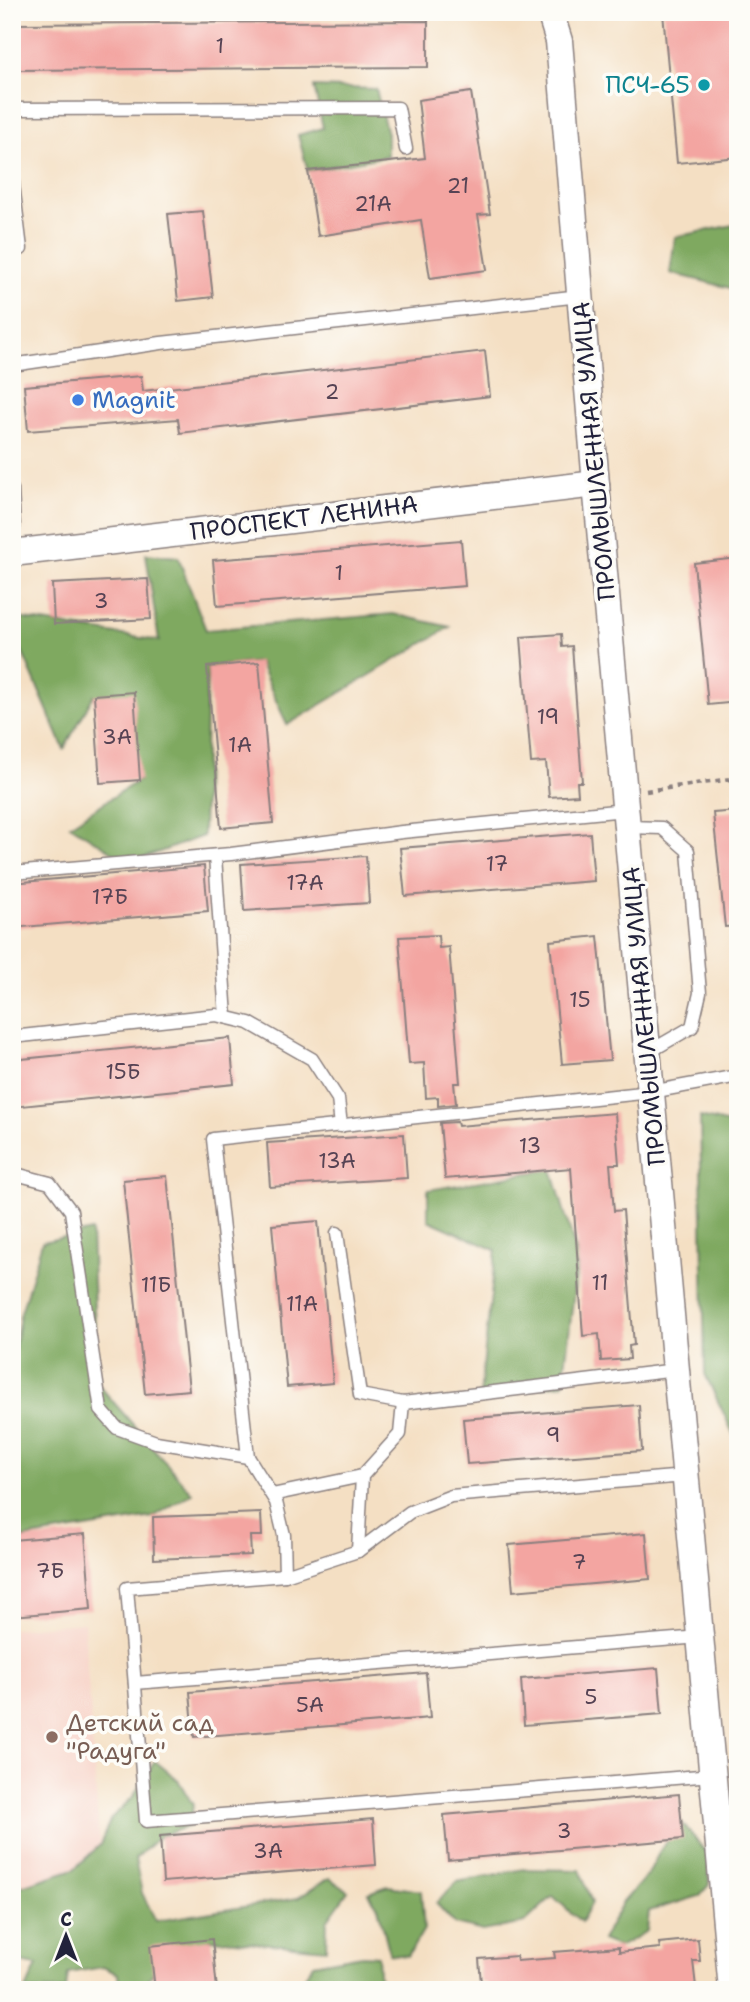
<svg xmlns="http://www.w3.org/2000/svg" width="750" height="2002" font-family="'Shantell Sans',sans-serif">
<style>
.built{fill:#f7d1c6}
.forest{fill:#7fa961;stroke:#50664e;stroke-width:2}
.building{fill:#f3a5a1}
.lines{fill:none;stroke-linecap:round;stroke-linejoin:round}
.service-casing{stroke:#8b807f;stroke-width:15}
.minor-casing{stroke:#8b807f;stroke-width:29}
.path{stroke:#8b807f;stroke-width:4.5;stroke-dasharray:5 5;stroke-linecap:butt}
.service{stroke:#fff;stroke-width:12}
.minor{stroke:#fff;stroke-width:26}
.culture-dot{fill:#0f9aa8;stroke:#fdfcf7;stroke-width:2.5}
.shop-dot{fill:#3f7fe0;stroke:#fdfcf7;stroke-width:2.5}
.education-dot{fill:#8d6e63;stroke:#fdfcf7;stroke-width:2.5}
.labels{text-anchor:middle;stroke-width:7;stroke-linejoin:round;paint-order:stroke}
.number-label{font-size:21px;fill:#564354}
.culture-label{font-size:24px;fill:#0d838f;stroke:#fdfcf7;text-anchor:end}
.shop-label{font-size:24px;fill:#366cbe;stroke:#fdfcf7;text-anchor:start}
.street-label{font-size:24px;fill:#22223b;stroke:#fdfcf7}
.education-label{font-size:24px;fill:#785e54;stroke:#fdfcf7;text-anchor:start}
</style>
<rect width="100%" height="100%" fill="#fdfcf7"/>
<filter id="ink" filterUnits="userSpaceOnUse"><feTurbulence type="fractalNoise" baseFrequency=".0143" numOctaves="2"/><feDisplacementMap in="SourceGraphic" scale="14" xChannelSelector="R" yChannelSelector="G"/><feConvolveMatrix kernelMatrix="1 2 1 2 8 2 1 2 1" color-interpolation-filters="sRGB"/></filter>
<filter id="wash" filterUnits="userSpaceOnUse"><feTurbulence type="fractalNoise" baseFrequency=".00686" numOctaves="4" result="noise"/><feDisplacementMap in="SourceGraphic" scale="28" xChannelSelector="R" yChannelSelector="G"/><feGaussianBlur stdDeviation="1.57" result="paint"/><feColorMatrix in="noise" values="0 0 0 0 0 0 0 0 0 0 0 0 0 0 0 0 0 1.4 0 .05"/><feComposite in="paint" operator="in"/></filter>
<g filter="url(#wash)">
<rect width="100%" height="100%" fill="#f4dfc3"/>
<!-- built -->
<path class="built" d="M84,1623L102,1881L12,1887V1629Z"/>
<!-- forest -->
<g class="forest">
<path d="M314,87L376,89L387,134V156L308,171L298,135L323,128Z"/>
<path d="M738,224V290L670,273L675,237Z"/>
<path d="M146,554L178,557L206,630L393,614L450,627L287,725L259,662L207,667L203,836L130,863L70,825L139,780L94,695L64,749L12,628V617L159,641Z"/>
<path d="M700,1117L738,1126V1444L705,1374Z"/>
<path d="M552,1169L578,1258L563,1384L480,1394L496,1250L428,1220V1190Z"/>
<path d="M91,1231L97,1383L192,1493L153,1517L12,1540V1364L20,1316L42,1242Z"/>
<path d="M155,1761L178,1780L193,1805L190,1826L160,1836L135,1859L142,1893L156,1921L298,1898L329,1878L348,1891L327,1921L326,1949L212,1939L164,1956L147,1982L148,1990H119L118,1974L103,1967L68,1973L66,1990H26L37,1965L12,1961V1889L74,1869L100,1845L111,1818L132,1798Z"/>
<path d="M681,1822L708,1854L709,1885L699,1896L649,1911L647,1931L619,1947L602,1940L623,1902L648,1874L660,1851Z"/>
<path d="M524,1869L580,1870L592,1903L581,1922L553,1896L524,1923L483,1931L455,1924L436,1903L457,1882Z"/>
<path d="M388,1886L421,1891L424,1929L408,1956L390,1954L378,1907L368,1893Z"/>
<path d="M362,1955L378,1956L380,1990H296L313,1964Z"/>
</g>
<g id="blocks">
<!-- building -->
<g class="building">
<path d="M738,12V157L677,163L663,13Z"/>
<path d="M428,21V67L12,70V24Z"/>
<path d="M471,92L490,214L478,215L487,270L430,278L421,220L318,236L308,171L425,158L418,100Z"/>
<path d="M203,211L213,297L178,301L168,214Z"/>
<path d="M485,351L490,396L180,433L178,419L28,431L24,386L141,376L143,391Z"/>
<path d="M461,540L465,586L217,606L213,560Z"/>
<path d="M738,558V702L708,705L694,563Z"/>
<path d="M148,579L151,619L54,624L52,584Z"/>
<path d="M561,634L562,647L572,646L582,782H577L578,795L549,797L546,762L531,763L521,637Z"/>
<path d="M259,662L273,823L221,828L207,667Z"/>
<path d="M134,692L140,780L100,783L94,695Z"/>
<path d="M738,811V926L725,927L713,813Z"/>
<path d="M590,833L594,881L405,896L400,848Z"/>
<path d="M366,856L369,903L244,911L241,864Z"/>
<path d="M204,866L208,911L12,928V883Z"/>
<path d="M438,935L439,948L449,947L460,1083H454L456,1104L438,1106V1097L426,1098L424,1063L409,1064L399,937Z"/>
<path d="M598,936L610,1060L562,1064L550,941Z"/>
<path d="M230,1038L234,1084L12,1107V1060Z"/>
<path d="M615,1113L619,1164H610L614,1211L623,1210L634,1345L629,1346L630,1359L601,1361L599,1334L583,1336L571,1168L445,1179L440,1123L457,1122L458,1126Z"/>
<path d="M404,1134L407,1178L270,1187L267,1143Z"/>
<path d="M167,1176L189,1390L145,1394L123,1180Z"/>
<path d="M318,1221L333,1383L287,1387L272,1225Z"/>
<path d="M639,1405L642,1451L467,1464L463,1419Z"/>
<path d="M261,1513L262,1536H250L251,1555L154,1559L153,1517Z"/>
<path d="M646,1533L650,1579L513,1591L509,1545Z"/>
<path d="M85,1534L91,1609L13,1616L12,1540Z"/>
<path d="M658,1668L662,1714L524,1725L521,1679Z"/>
<path d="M426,1673L430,1718L194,1737L190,1692Z"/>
<path d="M679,1794L683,1839L448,1860L444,1815Z"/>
<path d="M373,1819L376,1865L163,1882L160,1836Z"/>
<path d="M212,1939L217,1990H155L150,1946Z"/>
<path d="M698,1939L700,1961H693L696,1987L667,1990H486V1982L481,1983L479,1959L516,1956L517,1961L555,1958L554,1952L619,1947V1952L660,1948L659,1943Z"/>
</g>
</g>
</g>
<g filter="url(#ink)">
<use href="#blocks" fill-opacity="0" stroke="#8b807f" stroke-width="2"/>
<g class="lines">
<!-- service casing -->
<g class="service-casing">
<g id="service">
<path d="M12,109L398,108L406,149"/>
<path d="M12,176L21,249"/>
<path d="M12,365L161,343L580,296"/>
<path d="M12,489L14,527L12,532"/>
<path d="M627,827L662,828L688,851L700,993L692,1027L647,1053"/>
<path d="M215,856L226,1017"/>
<path d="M12,873L231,854L402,832L625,810"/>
<path d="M12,1037L216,1015L249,1023L312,1059L338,1099L341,1126"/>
<path d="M12,1173L50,1183L71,1211L101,1410L117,1428L156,1442L248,1457L276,1502L284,1535L285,1575"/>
<path d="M337,1233L360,1395L403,1403L676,1370"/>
<path d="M248,1457L213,1139L651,1092L738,1076"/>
<path d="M685,1476L451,1496L410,1512L358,1551L285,1575L127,1588L146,1821L712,1775"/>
<path d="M272,1495L362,1476"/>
<path d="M358,1551L362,1476L400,1434L403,1403"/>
<path d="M135,1683L700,1637"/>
</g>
</g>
<!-- minor casing -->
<g class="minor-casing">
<g id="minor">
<path d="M550,12L559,41L596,484L732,1990"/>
<path d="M12,553L596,484"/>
</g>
</g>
<!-- path -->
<path class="path" d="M646,791L738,778"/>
<!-- service -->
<use href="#service" class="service"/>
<!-- minor -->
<use href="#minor" class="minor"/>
</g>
</g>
<!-- markers -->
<circle class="culture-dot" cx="704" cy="85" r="7"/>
<circle class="shop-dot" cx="78" cy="400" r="7"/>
<circle class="education-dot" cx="52" cy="1737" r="7"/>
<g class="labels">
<!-- number labels -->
<g class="number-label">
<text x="220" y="53">1</text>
<text x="458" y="193">21</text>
<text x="373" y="211">21А</text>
<text x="332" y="399">2</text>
<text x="339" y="580">1</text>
<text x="101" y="608">3</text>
<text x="548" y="724">19</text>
<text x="117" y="744">3А</text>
<text x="240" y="752">1А</text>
<text x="497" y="871">17</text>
<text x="305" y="890">17А</text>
<text x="110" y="904">17Б</text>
<text x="580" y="1007">15</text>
<text x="123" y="1079">15Б</text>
<text x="530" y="1153">13</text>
<text x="337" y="1168">13А</text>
<text x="600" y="1290">11</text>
<text x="156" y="1292">11Б</text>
<text x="302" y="1311">11А</text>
<text x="553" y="1442">9</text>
<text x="579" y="1569">7</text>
<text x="50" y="1578">7Б</text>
<text x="591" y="1704">5</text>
<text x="310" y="1712">5А</text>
<text x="564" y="1838">3</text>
<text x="268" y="1858">3А</text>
</g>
<!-- culture labels -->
<g class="culture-label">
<text x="690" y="93">ПСЧ-65</text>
</g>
<!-- shop labels -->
<g class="shop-label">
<text x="92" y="408">Magnit</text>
</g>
<!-- street labels -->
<g class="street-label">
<text transform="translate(594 451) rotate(-95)" y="8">ПРОМЫШЛЕННАЯ УЛИЦА</text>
<text transform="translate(304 518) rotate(-7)" y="8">ПРОСПЕКТ ЛЕНИНА</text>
<text transform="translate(644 1016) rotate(-95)" y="8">ПРОМЫШЛЕННАЯ УЛИЦА</text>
</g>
<!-- education labels -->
<g class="education-label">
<text x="66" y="1731">Детский сад<tspan x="66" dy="28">"Радуга"</tspan></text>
</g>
</g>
<!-- margin -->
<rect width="750" height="2002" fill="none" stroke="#fdfcf7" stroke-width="42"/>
<!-- north arrow -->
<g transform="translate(66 1936)" stroke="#fdfcf7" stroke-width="5" paint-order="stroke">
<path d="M0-5L12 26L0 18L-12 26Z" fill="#22223b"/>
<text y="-10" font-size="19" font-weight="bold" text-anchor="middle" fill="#22223b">С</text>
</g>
</svg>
